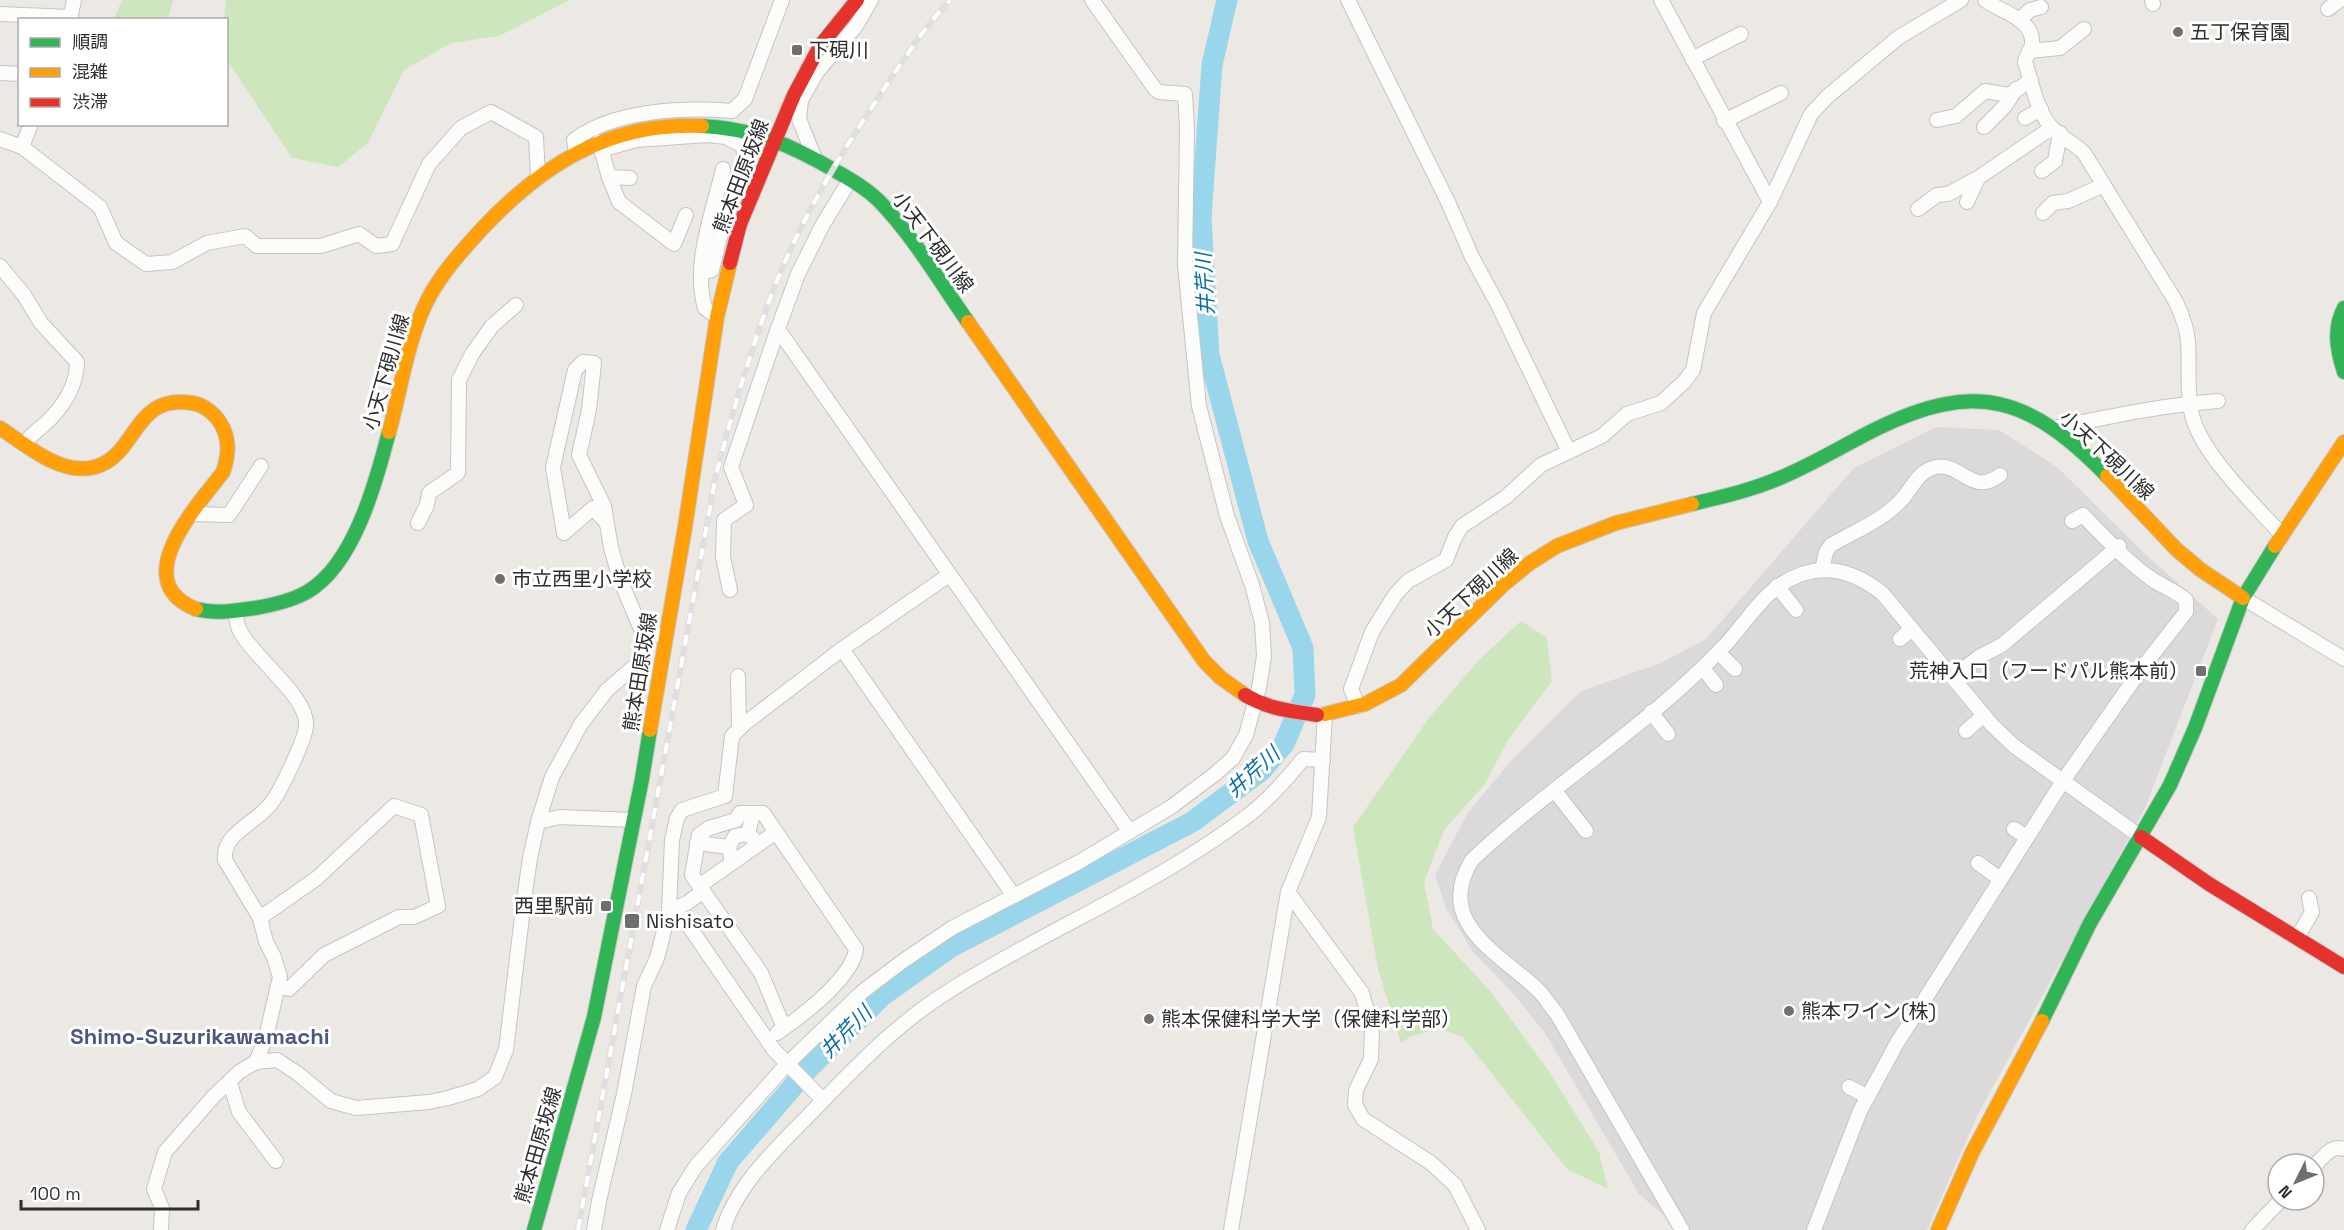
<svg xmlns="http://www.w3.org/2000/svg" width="2344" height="1230" font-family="'Space Grotesk','Noto Sans JP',sans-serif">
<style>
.industrial{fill:#dcd9db}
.green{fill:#cee6be}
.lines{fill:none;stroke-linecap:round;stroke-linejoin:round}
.river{stroke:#99d6ec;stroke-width:21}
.street-casing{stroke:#c5c4c5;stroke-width:16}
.fast-casing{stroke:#c5c4c5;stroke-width:16}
.slow-casing{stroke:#c5c4c5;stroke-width:16}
.jam-casing{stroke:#c5c4c5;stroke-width:16}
.street{stroke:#fcfcfb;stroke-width:14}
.fast{stroke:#30b455;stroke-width:14}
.slow{stroke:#ff9f0a;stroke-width:14}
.jam{stroke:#e5322d;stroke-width:14}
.rail-casing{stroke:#dfdfe1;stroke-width:6}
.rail{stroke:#fff;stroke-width:4;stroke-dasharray:11;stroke-linecap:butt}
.poi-dot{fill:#706f6e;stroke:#fff;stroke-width:2}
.labels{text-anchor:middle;stroke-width:6;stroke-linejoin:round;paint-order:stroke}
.poi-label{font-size:20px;fill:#2e2e2e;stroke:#fff;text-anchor:start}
.street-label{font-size:20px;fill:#2e2e2e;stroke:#fff}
.water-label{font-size:21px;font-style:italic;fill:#0d6fa3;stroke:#fff}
.quarter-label{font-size:22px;font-weight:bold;fill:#4d5680;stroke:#fff}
</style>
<rect width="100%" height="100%" fill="#ece8e4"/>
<!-- industrial -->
<path class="industrial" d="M1936,427L1999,430L2057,467L2146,555L2218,619L2145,808L1978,1114L1927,1230H1680L1639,1194L1545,1033L1512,992L1473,952L1446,908L1435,875L1467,814L1509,763L1581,691L1661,663L1706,639L1854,468Z"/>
<!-- green -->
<g class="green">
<path d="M122,0H173L168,19H114Z"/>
<path d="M226,0H570L499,36L451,43L404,70L368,143L338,167L292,158L227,60L226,20L224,19Z"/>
<path d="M1521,621L1547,638L1552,681L1508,740L1485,784L1444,830L1424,882L1433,929L1491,992L1548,1070L1599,1152L1608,1189L1567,1169L1463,1037L1438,1028L1410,1037L1401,1043L1378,969L1353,827L1429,718L1480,659Z"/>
</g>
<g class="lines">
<!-- river -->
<path class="river" d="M696,1230L728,1162L809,1068L882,996L951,947L1192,822L1262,770L1284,744L1305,695L1303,648L1258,541L1209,355L1201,217L1212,65L1227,0"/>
<!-- street casing -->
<g class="street-casing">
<g id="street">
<path d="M1348,0L1448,202L1472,257L1498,305L1569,452"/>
<path d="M1661,0L1770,202"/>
<path d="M1985,0C2000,12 2034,18 2032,44C2031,50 2026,56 2025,62C2032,83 2037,113 2053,129C2062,138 2075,144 2084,153L2176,302C2182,315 2187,328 2188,341C2190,366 2186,391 2192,415C2202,455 2254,504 2282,535"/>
<path d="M2152,0L2153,4"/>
<path d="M2328,9L2340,0"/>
<path d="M0,14L70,17"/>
<path d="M70,20L74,0"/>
<path d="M2019,20L2030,10L2041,7"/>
<path d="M2029,51L2060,48L2084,29"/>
<path d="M1692,59L1741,34"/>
<path d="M0,73L20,74"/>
<path d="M2025,118L2041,109"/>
<path d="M1937,120L1956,116L1985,91L2009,95L2031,80"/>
<path d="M1724,121L1781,93"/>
<path d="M1984,127L2005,106L2016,89"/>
<path d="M0,139L22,147L100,207L116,243L146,264L172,262L207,243L245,236L257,246H321L359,234L376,246L392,244L429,164L461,128L491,112L536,137L538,177"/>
<path d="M599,142L609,177L630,178"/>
<path d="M22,147L31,124"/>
<path d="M601,150L636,140L707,135L726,137L743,146L745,162L719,240L712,270L701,273"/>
<path d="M576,153L574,140C614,110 684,107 732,111L745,99L782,0"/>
<path d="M815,159L799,119L801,100L817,72L856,26L871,0"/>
<path d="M2042,171L2055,161L2060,133"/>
<path d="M609,177L619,202L674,244L686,215"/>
<path d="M1967,202L1978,178"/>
<path d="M1918,209L1937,195L1948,194L1978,178L2044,133L2053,129"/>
<path d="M2043,213L2053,203L2068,201L2104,185"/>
<path d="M0,266L24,295L41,323L77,362C77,386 62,408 45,424C38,430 29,436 25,444"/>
<path d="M717,317L705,308C692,264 713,212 723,169"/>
<path d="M777,331L782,335L1130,832"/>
<path d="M2053,428C2108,417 2162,405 2218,401"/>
<path d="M192,514L229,515L261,466"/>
<path d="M418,523L427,505L429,493L458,473L459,380L472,354L492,326L516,305"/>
<path d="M564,533L553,467L575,370L583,362L594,363L589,410L579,455L604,506L611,548L621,582L644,636L665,634"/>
<path d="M564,533L593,508L606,522"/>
<path d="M1822,570L1826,552L1831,545C1855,531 1886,519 1904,497C1914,484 1919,471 1936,467C1961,462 1972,497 2000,475"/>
<path d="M1777,586L1796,610"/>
<path d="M730,590L723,557L724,520L746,505L731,467L777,331L798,274L823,224L850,180"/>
<path d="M2243,598L2344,659"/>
<path d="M235,611C236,617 237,624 239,629C252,657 309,697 306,726C305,740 281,790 272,802C258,823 222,832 225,860L260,918L266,942L274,957L280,977L266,1037L256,1062"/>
<path d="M1900,639L1912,629"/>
<path d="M842,649L1014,896"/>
<path d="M1718,652L1735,669"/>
<path d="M1703,668L1716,685"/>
<path d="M738,676L739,729"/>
<path d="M1952,677L1979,657L2002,645L2119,546"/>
<path d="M1358,706L1351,689L1372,632L1395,595L1408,581L1446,560L1455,537L1462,526L1506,497L1541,465L1602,436L1627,414L1661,403L1684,382L1693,370L1704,313L1770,202L1811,114L1828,96L1899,37L1961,0"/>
<path d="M1651,712L1668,734"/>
<path d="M1966,731L1984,715"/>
<path d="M1555,791L1586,831"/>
<path d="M538,822L552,777L581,724L607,690L637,664L644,636"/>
<path d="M2014,829L2027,837"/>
<path d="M748,834L759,844L776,832"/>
<path d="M697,843L729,847L735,836L748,834L753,813"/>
<path d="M732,863L759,844"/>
<path d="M1978,863L2000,879"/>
<path d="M699,886L732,863L729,847"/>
<path d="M703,891L692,875L699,835L709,828L736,820L740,813H763L856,949C853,976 806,1013 784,1028"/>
<path d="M1288,892L1362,993L1372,1029L1371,1059L1356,1090L1355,1105L1363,1119L1431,1163L1455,1185L1478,1230"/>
<path d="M669,911L684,919L774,1050L819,1096"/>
<path d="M669,911L687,903L703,891L761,973L784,1028L777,1033"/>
<path d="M260,918L317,878L394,806L421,815L438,906L414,917H399L324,955L289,989L278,986"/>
<path d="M2297,938L2312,912L2309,898"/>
<path d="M230,1083L239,1112L276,1161"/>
<path d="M1849,1087L1868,1097"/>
<path d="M2314,1166C2323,1158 2331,1144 2344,1149"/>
<path d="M161,1230L162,1208L154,1189L165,1152L213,1097L239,1072L256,1062L277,1060L297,1073L331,1101L356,1108L429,1102L448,1098L478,1089L495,1077L506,1050L524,900L530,858L538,822L560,817L633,820"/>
<path d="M594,1230L599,1201L624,1094L644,986L657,958L669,911L672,840L677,818L682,810L725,796L732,736L744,724L842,649L949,575"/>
<path d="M667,1230L679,1193L696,1166L787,1064L862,992L903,961L952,928L1079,862L1171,807L1215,774L1233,758L1246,735L1259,688L1264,656L1262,623L1252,585L1227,516L1199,406L1185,265L1187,127L1185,94L1159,92L1155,89L1092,0"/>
<path d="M723,1230C736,1186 775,1150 806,1118C852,1071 896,1023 952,989C1048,929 1155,886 1246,817C1268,801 1286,780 1303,759L1323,760"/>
<path d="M1231,1230L1288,892L1319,817L1325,714"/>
<path d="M1682,1230L1557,1014C1551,1007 1546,999 1540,992C1503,955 1432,924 1472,860C1552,784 1650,725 1726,644C1750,618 1766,586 1802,574C1831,564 1859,575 1882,593L1992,725L2014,746L2141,837"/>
<path d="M1814,1230L1860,1111L1897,1043L2063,781L2142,668L2186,612V600C2176,591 2164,587 2153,580C2126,561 2105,538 2083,515L2072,521"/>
<path d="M2252,1230L2281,1200"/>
</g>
</g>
<!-- fast casing -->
<g class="fast-casing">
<g id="fast">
<path d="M702,126C751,128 791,145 834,170C851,180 868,189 882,204C915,239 940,282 968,322"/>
<path d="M2344,308C2333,329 2337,350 2344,372"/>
<path d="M1692,504C1726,496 1760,488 1791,473C1820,460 1848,443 1876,429C1977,379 2031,398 2107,476"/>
<path d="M196,609C215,614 235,611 255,608C273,605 291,601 307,592C354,565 376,482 389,432"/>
<path d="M2042,1021L2090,923L2170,785L2195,728L2243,598L2275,546"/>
<path d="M534,1230L594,1017L642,779L650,730"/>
</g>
</g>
<!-- slow casing -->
<g class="slow-casing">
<g id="slow">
<path d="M968,322L1204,661L1221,678L1245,695"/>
<path d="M0,428C26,445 61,476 95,467C138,455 133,393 192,403C205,405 217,415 223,428C230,443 228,457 223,472C198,505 126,581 196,609"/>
<path d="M389,432C401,389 407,341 427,301C440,275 460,253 479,232C540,166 609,121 702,126"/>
<path d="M2107,476L2177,550L2201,570L2243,598"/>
<path d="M2275,546L2344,442"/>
<path d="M1325,714L1365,704L1401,685L1503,585L1530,563L1557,546L1616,523L1692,504"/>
<path d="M650,730L685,527L717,317L730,263"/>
<path d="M1938,1230L1972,1153L2042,1021"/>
</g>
</g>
<!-- jam casing -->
<g class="jam-casing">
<g id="jam">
<path d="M730,263L740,224L794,95L820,46L857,0"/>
<path d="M1245,695C1268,709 1291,711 1317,715"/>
<path d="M2141,837L2209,884L2344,967"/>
</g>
</g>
<!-- street -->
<use href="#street" class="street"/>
<!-- fast -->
<use href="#fast" class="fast"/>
<!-- slow -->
<use href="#slow" class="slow"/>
<!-- jam -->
<use href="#jam" class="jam"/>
<!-- rail casing -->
<g class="rail-casing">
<path id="rail" d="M578,1230L716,475C732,414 749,355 771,296C798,224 839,156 882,92C903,60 924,28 950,0"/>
</g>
<!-- rail -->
<use href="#rail" class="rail"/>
</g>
<!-- markers -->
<g class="poi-dot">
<circle cx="2178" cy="32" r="6"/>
<rect x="791" y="44" width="12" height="12" rx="3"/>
<circle cx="500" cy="579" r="6"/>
<rect x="2195" y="665" width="12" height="12" rx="3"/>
<rect x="600" y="900" width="12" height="12" rx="3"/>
<rect x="624" y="913" width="16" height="16" rx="3"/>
<circle cx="1789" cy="1011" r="6"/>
<circle cx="1149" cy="1019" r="6"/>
</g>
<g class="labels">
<!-- poi labels -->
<g class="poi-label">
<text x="2190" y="39">五丁保育園</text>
<text x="809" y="57">下硯川</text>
<text x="512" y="586">市立西里小学校</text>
<text x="2189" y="678" text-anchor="end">荒神入口（フードパル熊本前）</text>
<text x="594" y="913" text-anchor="end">西里駅前</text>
<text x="646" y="928">Nishisato</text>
<text x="1801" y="1018">熊本ワイン(株)</text>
<text x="1161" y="1026">熊本保健科学大学（保健科学部）</text>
</g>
<!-- street labels -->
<g class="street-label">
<text transform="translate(741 176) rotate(-69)" y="7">熊本田原坂線</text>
<text transform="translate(933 242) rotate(53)" y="7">小天下硯川線</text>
<text transform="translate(386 372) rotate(-74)" y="7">小天下硯川線</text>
<text transform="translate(2107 455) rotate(43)" y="7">小天下硯川線</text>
<text transform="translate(1471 593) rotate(-43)" y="7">小天下硯川線</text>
<text transform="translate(640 672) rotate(-81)" y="7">熊本田原坂線</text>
<text transform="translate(538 1145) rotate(-74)" y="7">熊本田原坂線</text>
</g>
<!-- water labels -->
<g class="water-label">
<text transform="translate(1205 284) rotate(-93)" y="7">井芹川</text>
<text transform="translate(1253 772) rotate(-42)" y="7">井芹川</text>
<text transform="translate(846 1032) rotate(-45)" y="7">井芹川</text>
</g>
<!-- quarter labels -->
<g class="quarter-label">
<text x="200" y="1044">Shimo-Suzurikawamachi</text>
</g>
</g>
<!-- legend -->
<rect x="18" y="18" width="210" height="108" fill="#ffffff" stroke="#ababab" stroke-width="1.5"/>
<rect x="30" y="38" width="30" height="9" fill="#30b455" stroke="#ababab" stroke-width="1.5"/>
<text x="72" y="48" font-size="18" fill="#2e2e2e">順調</text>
<rect x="30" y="68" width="30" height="9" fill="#ff9f0a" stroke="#ababab" stroke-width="1.5"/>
<text x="72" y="78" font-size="18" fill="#2e2e2e">混雑</text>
<rect x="30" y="98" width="30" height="9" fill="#e5322d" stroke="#ababab" stroke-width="1.5"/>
<text x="72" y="108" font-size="18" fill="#2e2e2e">渋滞</text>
<!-- north arrow -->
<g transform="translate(2296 1182) rotate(227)"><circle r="28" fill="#ffffff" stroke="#ababab" stroke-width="1.5"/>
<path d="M0-4.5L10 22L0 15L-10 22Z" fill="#706f6e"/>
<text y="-9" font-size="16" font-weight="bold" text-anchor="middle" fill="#2e2e2e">N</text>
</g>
<!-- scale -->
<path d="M21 1200v9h177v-9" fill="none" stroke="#2e2e2e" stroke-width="3"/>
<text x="30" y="1200" font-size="18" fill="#2e2e2e" stroke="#ffffff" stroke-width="4.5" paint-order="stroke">100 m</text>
</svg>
